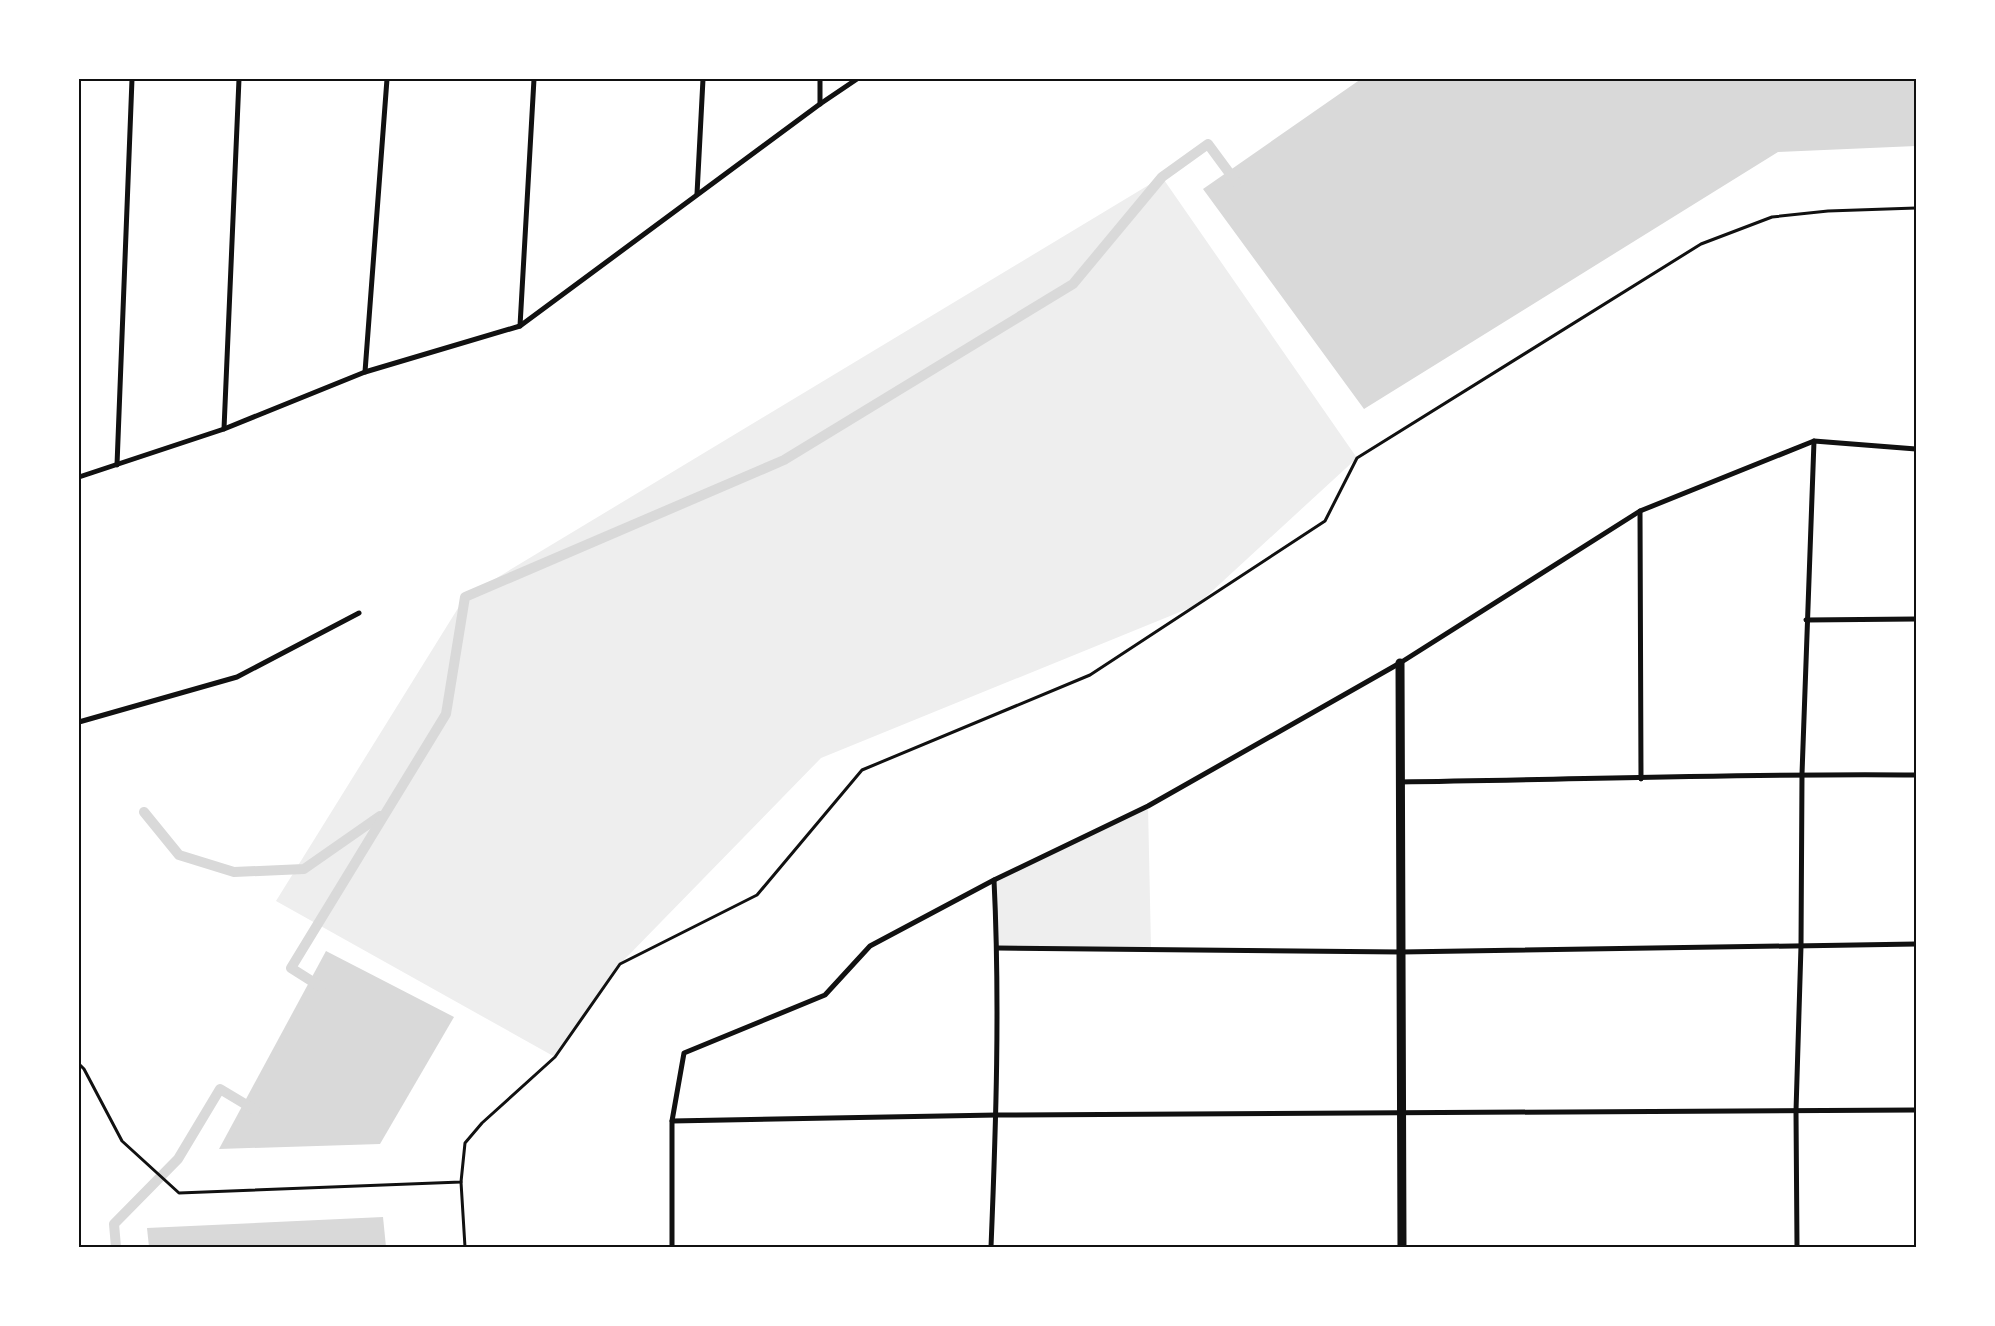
<svg xmlns="http://www.w3.org/2000/svg" width="1995" height="1326" font-family="'Alegreya Sans',sans-serif">
<style>
.green{fill:#eee}
.water{fill:#d9d9d9}
.lines{fill:none;stroke-linecap:round;stroke-linejoin:round}
.stream{stroke:#d9d9d9;stroke-width:10}
.path{stroke:#111;stroke-width:3}
.minor{stroke:#111;stroke-width:5}
.tertiary{stroke:#111;stroke-width:9}
.neatline{fill:none;stroke:#111;stroke-width:2}
</style>
<rect width="100%" height="100%" fill="#fff"/>
<!-- green -->
<g class="green">
<path d="M1162,177L1357,458L1197,605L821,758L620,964L555,1057L276,901L465,597Z"/>
<path d="M1148,806L1151,948H997L994,880Z"/>
</g>
<!-- water -->
<g class="water">
<path d="M1361,79H1916V146L1778,152L1364,409L1203,189Z"/>
<path d="M326,951L454,1017L380,1144L219,1149Z"/>
<path d="M383,1217L386,1247H149L147,1228Z"/>
</g>
<g class="lines">
<!-- stream -->
<g class="stream">
<path d="M144,812L179,855L234,872L304,869L380,816"/>
<path d="M321,987L291,968L446,714L465,597L784,460L1073,284L1162,177L1208,144L1236,182"/>
<path d="M116,1247L114,1224L178,1159L220,1089L255,1110"/>
</g>
<!-- path -->
<g class="path">
<path d="M79,1064L84,1069L122,1141L179,1193L461,1182L465,1143L482,1123L555,1057L620,964L757,895L862,770L1090,675L1325,521L1357,458L1701,244L1772,217L1828,211L1916,208"/>
<path d="M461,1182L465,1247"/>
</g>
<!-- minor -->
<g class="minor">
<path d="M820,104V79"/>
<path d="M697,194L703,79"/>
<path d="M520,326L534,79"/>
<path d="M365,372L387,79"/>
<path d="M224,429L239,79"/>
<path d="M117,465L132,79"/>
<path d="M79,477L224,429L365,372L520,326L820,104L857,79"/>
<path d="M1640,511L1641,779"/>
<path d="M1806,620L1916,619"/>
<path d="M79,722L237,677L359,613"/>
<path d="M1399,782C1572,780 1744,773 1916,775"/>
<path d="M997,948L1401,952L1916,944"/>
<path d="M672,1121L997,1115L1916,1110"/>
<path d="M672,1247V1121L684,1053L825,995L870,946L994,880L1148,806L1400,663L1640,511L1814,441L1916,449"/>
<path d="M991,1247C996,1125 1000,1003 994,880"/>
<path d="M1797,1247L1796,1111L1801,946L1802,774L1814,441"/>
</g>
<!-- tertiary -->
<path class="tertiary" d="M1400,663L1402,1247"/>
</g>
<!-- border -->
<rect width="1995" height="1326" fill="none" stroke="#ffffff" stroke-width="160"/>
<rect x="80" y="80" width="1835" height="1166" class="neatline"/>
</svg>
